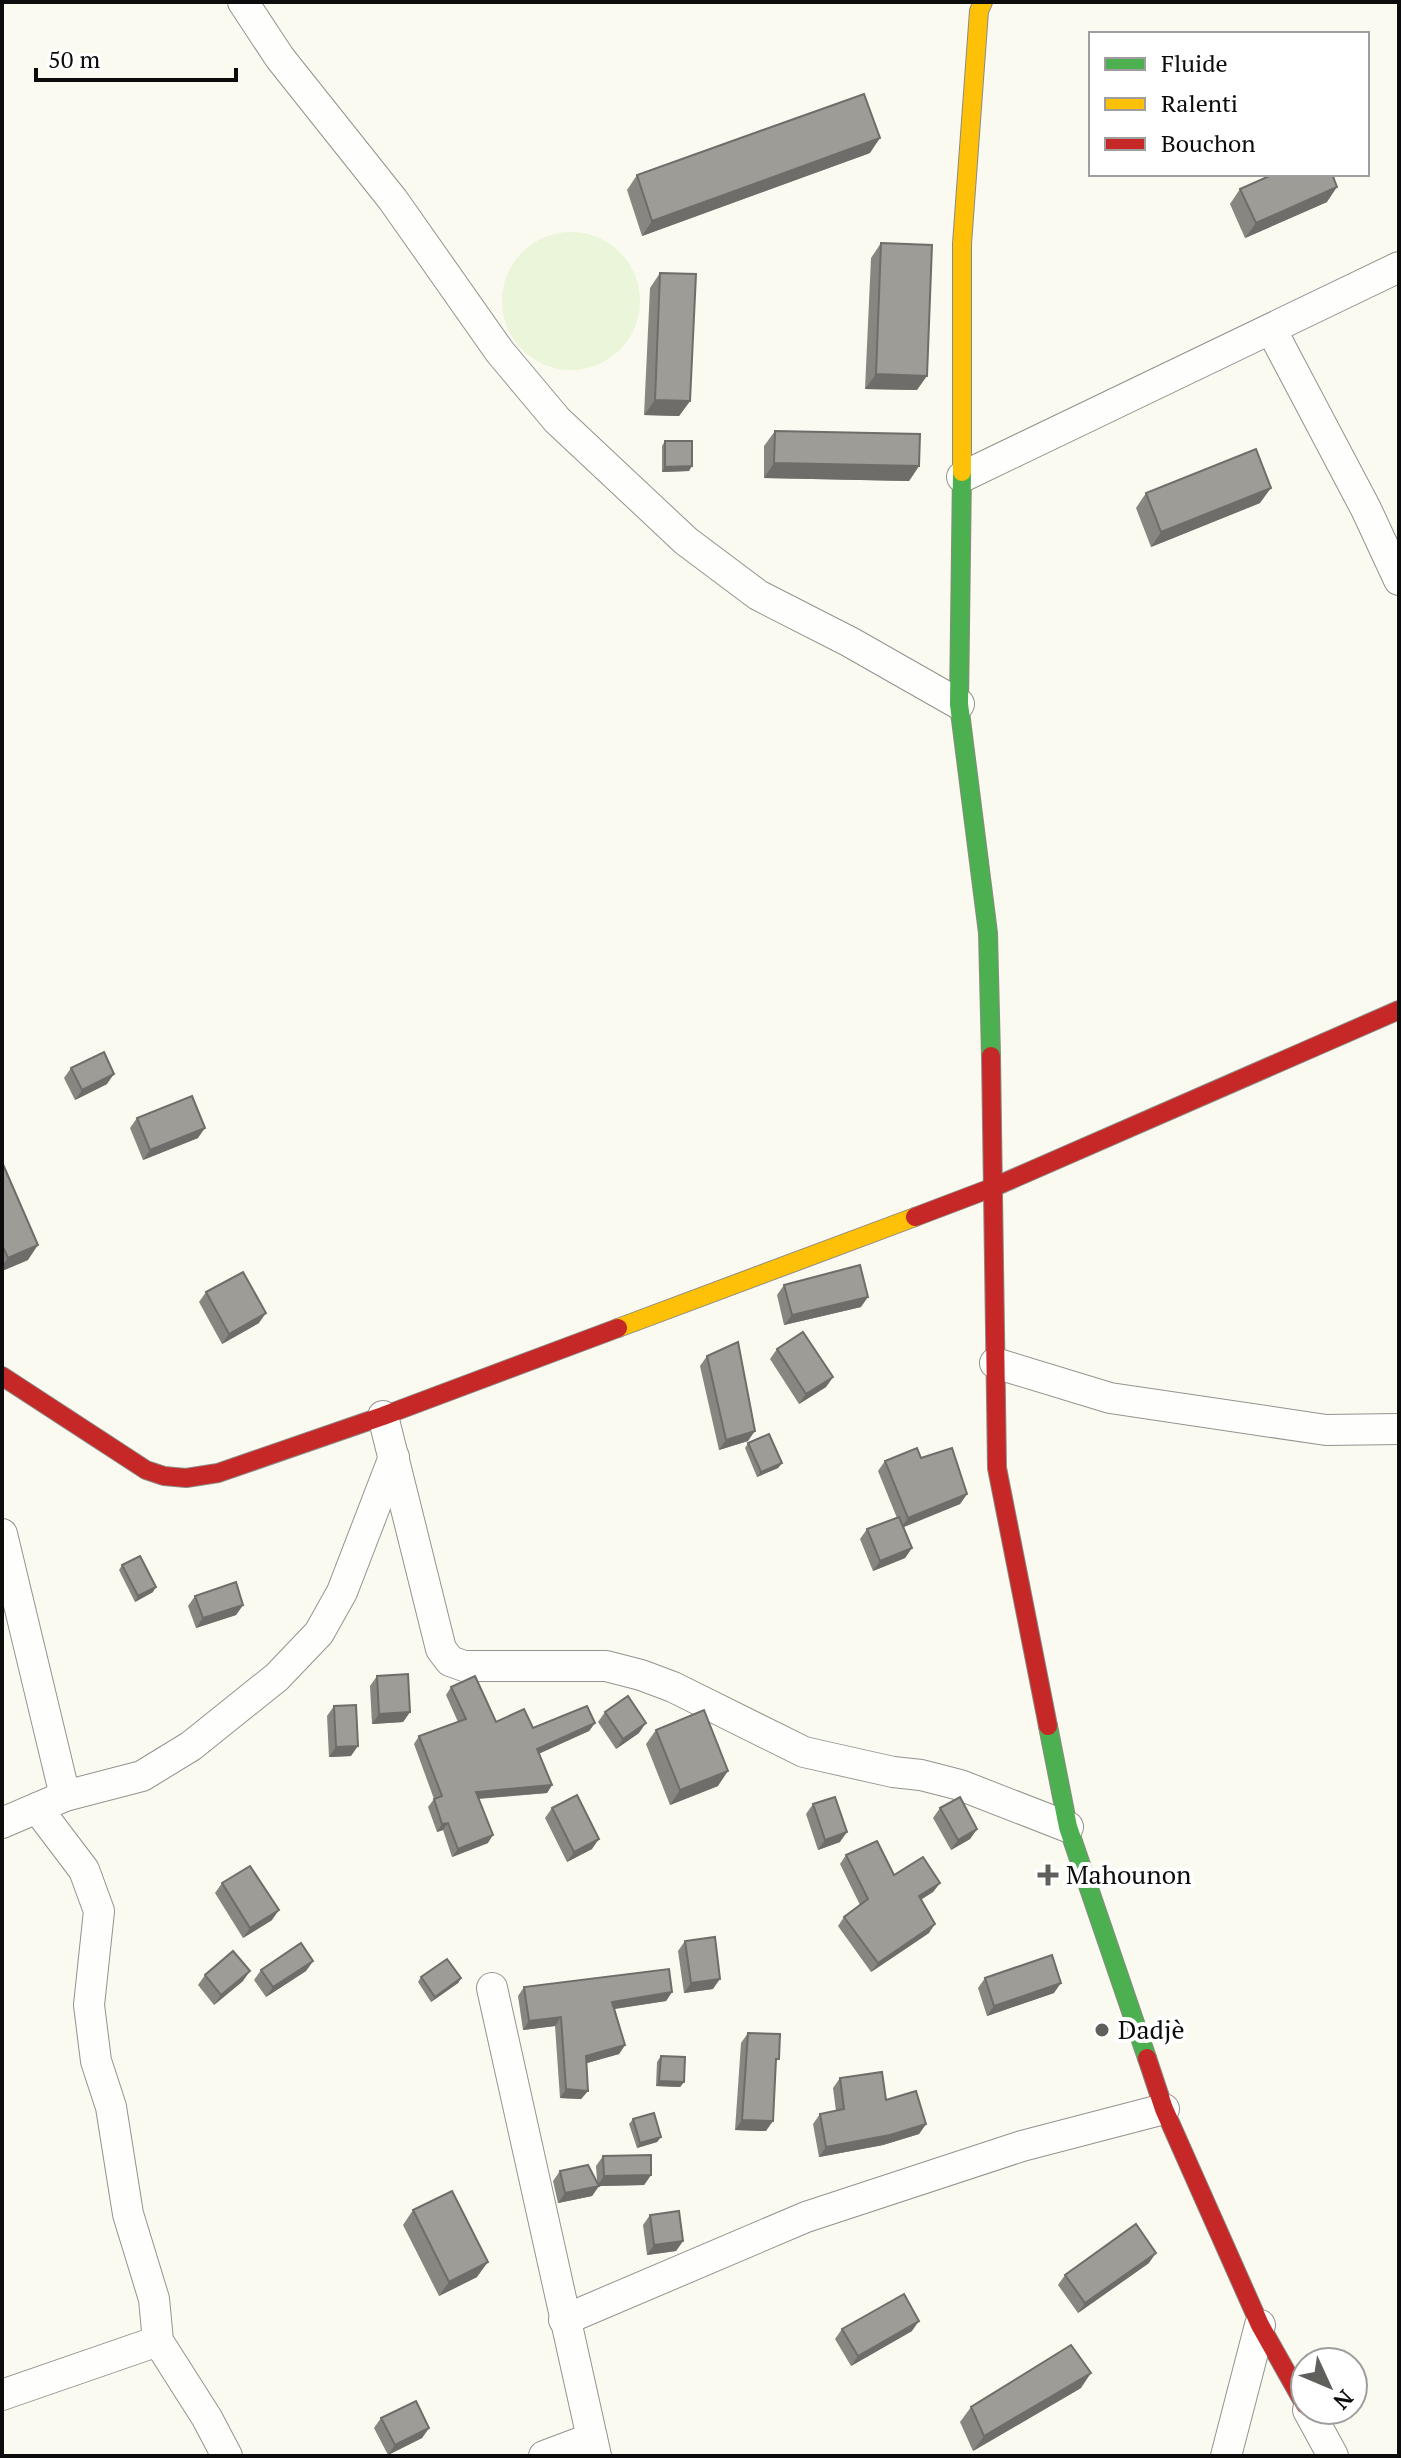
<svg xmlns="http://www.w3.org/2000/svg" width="1401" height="2458" font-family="'PT Serif',serif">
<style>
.pitch{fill:#eaf5d9}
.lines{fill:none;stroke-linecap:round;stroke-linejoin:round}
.street-casing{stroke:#93938f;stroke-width:32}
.fast-casing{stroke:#8a8a85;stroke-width:20}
.slow-casing{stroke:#8a8a85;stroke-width:20}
.jam-casing{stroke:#8a8a85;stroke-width:20}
.street{stroke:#fefefd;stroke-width:30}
.fast{stroke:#4caf50;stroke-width:18}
.slow{stroke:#ffc107;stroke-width:18}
.jam{stroke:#c62828;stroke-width:18}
.wall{fill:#878681}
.shaded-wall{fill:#6e6d69}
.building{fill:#9d9c96;stroke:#6e6d69;stroke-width:2}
.poi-dot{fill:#5f5f5c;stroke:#fff;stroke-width:3}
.labels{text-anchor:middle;stroke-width:8;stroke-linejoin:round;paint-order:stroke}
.poi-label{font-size:26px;fill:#0c0c0c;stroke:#fff;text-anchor:start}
</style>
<rect width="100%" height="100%" fill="#fafaf0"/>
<!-- pitch -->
<circle class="pitch" cx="571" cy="301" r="69"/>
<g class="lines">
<!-- street casing -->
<g class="street-casing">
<g id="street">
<path d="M243,2L280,58L393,200L500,352L557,420L686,541L758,595L850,642L959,704"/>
<path d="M1271,329L1366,509L1399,580"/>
<path d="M962,477L1399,267"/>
<path d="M995,1363L1110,1398L1326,1430L1399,1429"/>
<path d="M383,1416L441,1649L450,1661L464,1666H606L641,1675L673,1687L804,1752L893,1772L921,1775L960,1785L1068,1827"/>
<path d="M2,1534L65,1796"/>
<path d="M37,1808L84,1870L99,1911L89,2005L96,2061L111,2107L128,2214L154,2299L158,2341L207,2418L227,2456"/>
<path d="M2,1823L65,1796L142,1776L191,1746L277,1677L319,1633L342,1592L394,1457"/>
<path d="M492,1988L596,2456"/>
<path d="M564,2320L806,2217L1022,2146L1164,2109"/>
<path d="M2,2395L158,2341"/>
<path d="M1308,2410L1333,2456"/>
<path d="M544,2456L592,2438"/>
<path d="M1226,2456L1260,2325"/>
</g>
</g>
<!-- fast casing -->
<g class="fast-casing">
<g id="fast">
<path d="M962,472L959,704L988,933L991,1056"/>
<path d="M1048,1726L1068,1827L1147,2058"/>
</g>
</g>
<!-- slow casing -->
<g class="slow-casing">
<g id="slow">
<path d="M962,472V244L979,11L983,2"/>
<path d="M618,1328L915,1217"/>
</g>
</g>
<!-- jam casing -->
<g class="jam-casing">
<g id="jam">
<path d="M991,1056L997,1468L1048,1726"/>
<path d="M915,1217L994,1187L1399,1010"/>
<path d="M2,1376L146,1470L164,1476L186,1478L218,1473L383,1416L618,1328"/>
<path d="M1147,2058L1164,2109L1260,2325L1305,2405"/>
</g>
</g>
<!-- street -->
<use href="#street" class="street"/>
<!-- fast -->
<use href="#fast" class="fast"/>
<!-- slow -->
<use href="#slow" class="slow"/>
<!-- jam -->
<use href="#jam" class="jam"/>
</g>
<!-- wall -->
<g class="wall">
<path d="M870,153L642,236L627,190L637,175Z"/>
<path d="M1240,189L1327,202L1245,238L1230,204Z"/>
<path d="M881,243L917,390L865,389L871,258Z"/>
<path d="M660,273L690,401L679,416L644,415L650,288Z"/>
<path d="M775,431L919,466L909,481L764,478V446Z"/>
<path d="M665,441L689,471L662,472V446Z"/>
<path d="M1146,493L1260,503L1151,547L1136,508Z"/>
<path d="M71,1068L107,1084L75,1100L64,1078Z"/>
<path d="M137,1118L198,1138L143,1160L130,1128Z"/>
<path d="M2,1162L28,1260L2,1271Z"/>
<path d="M784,1285L861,1307L784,1325L777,1295Z"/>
<path d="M206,1292L259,1323L222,1344L199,1302Z"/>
<path d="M777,1349L833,1377L826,1387L799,1404L770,1359Z"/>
<path d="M707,1356L748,1441L719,1450L700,1366Z"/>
<path d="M748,1443L782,1463L778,1468L757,1477L745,1448Z"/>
<path d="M921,1458L967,1494L960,1504L904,1527L912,1548L905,1558L873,1571L860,1539L867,1529L897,1518L878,1471L885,1461Z"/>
<path d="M122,1565L153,1592L135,1602L119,1570Z"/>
<path d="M195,1596L243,1605L236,1615L196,1628L188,1606Z"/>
<path d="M377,1676L410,1712L403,1722L372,1724L370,1686Z"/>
<path d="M451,1687L496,1722L533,1728L595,1723L589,1731L539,1753L552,1785L547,1793L479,1799L488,1843L452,1857L443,1830L437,1832L428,1807L434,1799L414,1744L419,1736L458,1722L446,1695Z"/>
<path d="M334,1706L351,1756L329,1757L327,1716Z"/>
<path d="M605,1712L639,1733L616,1749L598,1722Z"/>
<path d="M656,1730L718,1786L670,1805L646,1744Z"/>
<path d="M813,1804L840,1842L818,1850L806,1814Z"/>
<path d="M552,1808L592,1849L567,1862L545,1818Z"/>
<path d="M940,1808L977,1829L970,1839L951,1850L933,1818Z"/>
<path d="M846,1855L894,1875L940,1883L933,1892L921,1899L929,1933L871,1972L838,1926L844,1917L860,1905L840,1864Z"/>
<path d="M222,1883L272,1920L243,1938L215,1893Z"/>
<path d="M685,1941L713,1989L684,1993L678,1951Z"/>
<path d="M313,1961L306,1971L266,1997L254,1980L261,1970Z"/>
<path d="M205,1975L243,1981L214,2005L198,1985Z"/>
<path d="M421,1977L461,1978L458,1983L431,2002L418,1982Z"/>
<path d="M985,1978L1054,1993L987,2016L978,1988Z"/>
<path d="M524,1987L672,1992L666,2001L615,2009L625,2045L619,2054L587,2063L588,2091L581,2099L560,2098L555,2026L523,2030L518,1996Z"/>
<path d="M748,2033L775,2065L766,2131L735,2130L741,2043Z"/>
<path d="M661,2056L684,2082L680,2087L656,2086L657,2062Z"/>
<path d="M840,2078L886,2100L926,2124L919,2134L883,2145L819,2157L813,2124L820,2114L836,2111L833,2088Z"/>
<path d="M633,2119L661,2137L657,2142L637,2148L629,2124Z"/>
<path d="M603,2156L651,2175L644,2185L599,2186L592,2196L558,2203L553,2181L560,2171L597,2181L596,2166Z"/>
<path d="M413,2210L477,2277L439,2296L403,2225Z"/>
<path d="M650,2215L683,2241L676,2251L647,2255L643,2225Z"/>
<path d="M1149,2263L1078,2313L1058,2285L1065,2275Z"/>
<path d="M842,2329L912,2331L851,2366L835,2339Z"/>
<path d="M1081,2388L973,2451L960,2422L971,2407Z"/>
<path d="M381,2418L429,2428L422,2438L388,2455L374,2428Z"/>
</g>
<!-- shaded-wall -->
<g class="shaded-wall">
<path d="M880,138L870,153L642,236L652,221Z"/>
<path d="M1337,187L1327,202L1245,238L1256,223Z"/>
<path d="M876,374L927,376L917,390L865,389Z"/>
<path d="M655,400L690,401L679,416L644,415Z"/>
<path d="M774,463L919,466L909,481L764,478Z"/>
<path d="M692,466L689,471L662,472L665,467Z"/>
<path d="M1271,488L1260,503L1151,547L1161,532Z"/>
<path d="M114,1074L107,1084L75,1100L82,1090Z"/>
<path d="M205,1128L198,1138L143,1160L150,1150Z"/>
<path d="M38,1245L28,1260L2,1271V1266L8,1258Z"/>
<path d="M868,1297L861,1307L784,1325L792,1315Z"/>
<path d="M266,1313L259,1323L222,1344L229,1334Z"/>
<path d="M833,1377L826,1387L799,1404L806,1394Z"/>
<path d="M755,1431L748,1441L719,1450L726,1440Z"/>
<path d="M782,1463L778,1468L757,1477L761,1472Z"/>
<path d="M967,1494L960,1504L901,1528L908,1518Z"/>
<path d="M912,1548L905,1558L873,1571L880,1561Z"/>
<path d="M156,1587L153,1592L135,1602L138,1596Z"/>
<path d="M243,1605L236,1615L196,1628L203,1618Z"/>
<path d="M410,1712L403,1722L372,1724L379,1714Z"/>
<path d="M595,1723L589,1731L532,1757L537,1749Z"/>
<path d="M646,1723L639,1733L616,1749L623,1739Z"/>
<path d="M358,1746L351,1756L329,1757L336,1747Z"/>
<path d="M728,1771L718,1786L670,1805L680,1790Z"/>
<path d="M552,1785L547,1793L471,1799L476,1792Z"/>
<path d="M448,1823L443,1830L437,1832L442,1824Z"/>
<path d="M977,1829L970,1839L951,1850L958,1840Z"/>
<path d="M847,1832L840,1842L818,1850L825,1840Z"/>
<path d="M493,1835L488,1843L452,1857L458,1849Z"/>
<path d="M599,1839L592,1849L567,1862L574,1852Z"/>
<path d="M940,1883L933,1892L913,1905L919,1896Z"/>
<path d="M279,1910L272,1920L243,1938L250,1928Z"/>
<path d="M935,1924L929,1933L871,1972L878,1963Z"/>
<path d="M313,1961L306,1971L266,1997L273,1987Z"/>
<path d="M250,1971L243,1981L214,2005L221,1995Z"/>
<path d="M461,1978L458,1983L431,2002L435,1997Z"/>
<path d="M720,1979L713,1989L684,1993L691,1983Z"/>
<path d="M1061,1983L1054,1993L987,2016L994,2006Z"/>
<path d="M672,1992L666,2001L606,2010L612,2002Z"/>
<path d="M561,2017L555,2026L523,2030L529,2021Z"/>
<path d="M625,2045L619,2054L580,2065L586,2056Z"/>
<path d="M659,2081L684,2082L680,2087L656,2086Z"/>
<path d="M566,2089L588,2091L581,2099L560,2098Z"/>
<path d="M742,2120L773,2121L766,2131L735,2130Z"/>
<path d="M926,2124L919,2134L883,2145L819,2157L826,2147Z"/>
<path d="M661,2137L657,2142L637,2148L640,2143Z"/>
<path d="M651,2175L644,2185L599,2186L592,2196L558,2203L565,2193L597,2186L604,2176Z"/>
<path d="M683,2241L676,2251L647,2255L654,2245Z"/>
<path d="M1156,2253L1149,2263L1078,2313L1085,2303Z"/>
<path d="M488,2262L477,2277L439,2296L449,2282Z"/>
<path d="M919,2321L912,2331L851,2366L858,2356Z"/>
<path d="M1091,2373L1081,2388L973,2451L984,2436Z"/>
<path d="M429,2428L422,2438L388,2455L395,2445Z"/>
</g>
<!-- building -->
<g class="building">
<path d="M864,94L880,138L652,221L637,175Z"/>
<path d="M1274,174H1332L1337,187L1256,223L1240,189Z"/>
<path d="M881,243L932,245L927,376L876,374Z"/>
<path d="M660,273L696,274L690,401L655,400Z"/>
<path d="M775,431L920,434L919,466L774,463Z"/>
<path d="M665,441H692V466L665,467Z"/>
<path d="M1256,449L1271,488L1161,532L1146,493Z"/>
<path d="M104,1052L114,1074L82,1090L71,1068Z"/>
<path d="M192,1096L205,1128L150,1150L137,1118Z"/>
<path d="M2,1162L38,1245L8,1258L2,1245Z"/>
<path d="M860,1265L868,1297L792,1315L784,1285Z"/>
<path d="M243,1272L266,1313L229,1334L206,1292Z"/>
<path d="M803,1332L833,1377L806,1394L777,1349Z"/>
<path d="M738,1342L755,1431L726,1440L707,1356Z"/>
<path d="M769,1434L782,1463L761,1472L748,1443Z"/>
<path d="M917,1448L921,1458L952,1448L967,1494L908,1518L885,1461Z"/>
<path d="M899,1517L912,1548L880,1561L867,1529Z"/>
<path d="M140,1556L156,1587L138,1596L122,1565Z"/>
<path d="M236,1582L243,1605L203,1618L195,1596Z"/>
<path d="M408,1674L410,1712L379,1714L377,1676Z"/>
<path d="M475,1676L496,1722L524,1709L533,1728L587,1706L595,1723L537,1749L552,1785L476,1792L493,1835L458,1849L448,1823L442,1824L434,1799L442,1796L419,1736L466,1719L451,1687Z"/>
<path d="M628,1696L646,1723L623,1739L605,1712Z"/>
<path d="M356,1705L358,1746L336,1747L334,1706Z"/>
<path d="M704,1710L728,1771L680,1790L656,1730Z"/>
<path d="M577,1795L599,1839L574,1852L552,1808Z"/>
<path d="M835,1797L847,1832L825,1840L813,1804Z"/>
<path d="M960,1797L977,1829L958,1840L940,1808Z"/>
<path d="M877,1841L894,1875L923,1857L940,1883L919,1896L935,1924L878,1963L844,1917L868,1899L846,1855Z"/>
<path d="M250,1866L279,1910L250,1928L222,1883Z"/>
<path d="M715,1937L720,1979L691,1983L685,1941Z"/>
<path d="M301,1943L313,1961L273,1987L261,1970Z"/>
<path d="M233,1951L250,1971L221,1995L205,1975Z"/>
<path d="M1052,1955L1061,1983L994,2006L985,1978Z"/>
<path d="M447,1959L461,1978L435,1997L421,1977Z"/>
<path d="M669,1969L672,1992L612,2002L625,2045L586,2056L588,2091L566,2089L561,2017L529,2021L524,1987Z"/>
<path d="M748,2033L780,2034L779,2059H776L773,2121L742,2120Z"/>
<path d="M661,2056L685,2057L684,2082L659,2081Z"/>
<path d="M882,2072L886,2100L916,2091L926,2124L890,2135L826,2147L820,2114L844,2109L840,2078Z"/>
<path d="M654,2113L661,2137L640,2143L633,2119Z"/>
<path d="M651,2155V2175L604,2176L603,2156Z"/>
<path d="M588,2165L599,2186L565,2193L560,2171Z"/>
<path d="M452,2191L488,2262L449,2282L413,2210Z"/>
<path d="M679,2211L683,2241L654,2245L650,2215Z"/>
<path d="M1136,2224L1156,2253L1085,2303L1065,2275Z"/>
<path d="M904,2294L919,2321L858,2356L842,2329Z"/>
<path d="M1071,2345L1091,2373L984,2436L971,2407Z"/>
<path d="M416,2401L429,2428L395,2445L381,2418Z"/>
</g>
<!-- markers -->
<g class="poi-dot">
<path d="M1044 1863h8v8h8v8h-8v8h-8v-8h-8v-8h8z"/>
<circle cx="1102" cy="2030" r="8"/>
</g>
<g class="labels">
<!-- poi labels -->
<g class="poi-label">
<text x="1066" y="1884">Mahounon</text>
<text x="1118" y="2039">Dadjè</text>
</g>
</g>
<!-- border -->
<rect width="1401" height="2458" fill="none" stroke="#0c0c0c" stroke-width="8"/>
<!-- legend -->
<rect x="1089" y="32" width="280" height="144" fill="#ffffff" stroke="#9e9e9e" stroke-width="2"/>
<rect x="1105" y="58" width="40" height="12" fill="#4caf50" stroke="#9e9e9e" stroke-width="2"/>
<text x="1161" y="72" font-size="24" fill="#0c0c0c">Fluide</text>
<rect x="1105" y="98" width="40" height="12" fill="#ffc107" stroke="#9e9e9e" stroke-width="2"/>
<text x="1161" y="112" font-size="24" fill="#0c0c0c">Ralenti</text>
<rect x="1105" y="138" width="40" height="12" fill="#c62828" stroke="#9e9e9e" stroke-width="2"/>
<text x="1161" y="152" font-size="24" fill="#0c0c0c">Bouchon</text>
<!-- north arrow -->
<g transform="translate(1329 2386) rotate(134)"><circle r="38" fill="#ffffff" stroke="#9e9e9e" stroke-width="2"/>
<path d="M0-6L14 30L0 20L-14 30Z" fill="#5f5f5c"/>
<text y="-12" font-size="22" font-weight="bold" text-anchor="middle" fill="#0c0c0c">N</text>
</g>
<!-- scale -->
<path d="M36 68v12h200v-12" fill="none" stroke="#0c0c0c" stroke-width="4"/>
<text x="48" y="68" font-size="24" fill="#0c0c0c" stroke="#ffffff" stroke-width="6" paint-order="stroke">50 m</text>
</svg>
